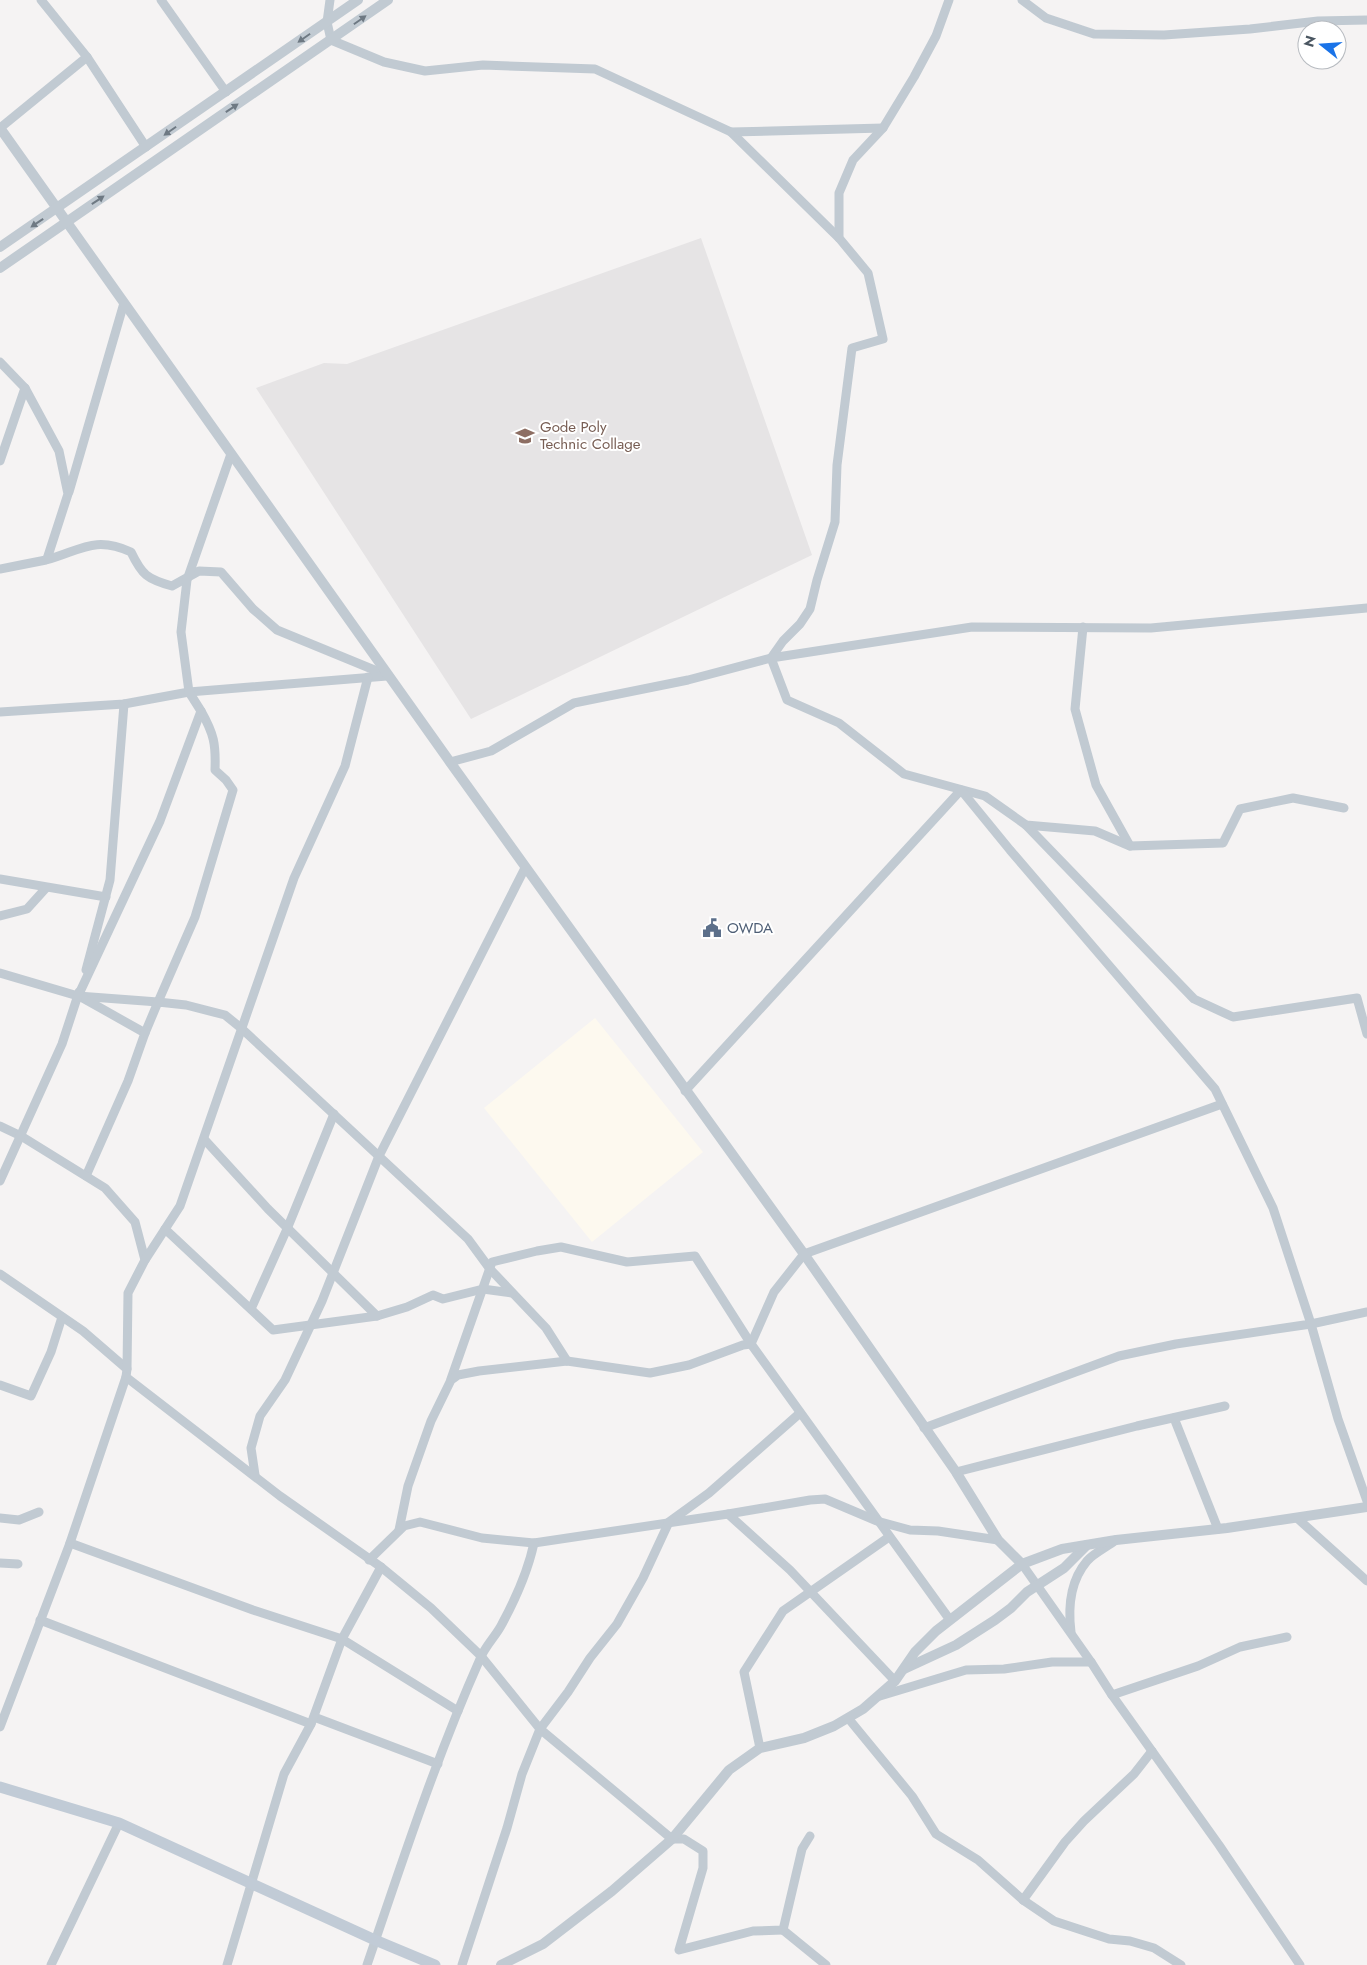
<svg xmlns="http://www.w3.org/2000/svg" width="1367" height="1965" font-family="Jost,sans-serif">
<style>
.commercial{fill:#fdf9ef}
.education{fill:#e6e4e5}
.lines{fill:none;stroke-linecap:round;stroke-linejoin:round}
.minor{stroke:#c1cad2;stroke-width:9}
.tertiary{stroke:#c1cad2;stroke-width:10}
.secondary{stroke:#c1cbd6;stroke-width:11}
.oneway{fill:#6e7983}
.labels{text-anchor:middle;stroke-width:4;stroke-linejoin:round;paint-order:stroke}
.education-label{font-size:15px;fill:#785e54;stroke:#fff;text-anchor:start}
.service-label{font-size:15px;fill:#4e5e75;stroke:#fff;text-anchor:start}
</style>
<rect width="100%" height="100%" fill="#f5f3f3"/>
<!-- commercial -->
<path class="commercial" d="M595,1018L703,1152L592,1242L484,1108Z"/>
<!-- education -->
<path class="education" d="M701,238L812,555L471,719L256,388L324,363L347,364Z"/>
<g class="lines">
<!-- minor -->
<g class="minor">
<path d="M161,0L226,92"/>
<path d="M330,0L327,22L331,40L384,62L425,71L483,65L595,69L731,132L839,238"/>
<path d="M949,0L936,36L914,77L883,128L853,160L839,193V238L868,273L883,339L852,348L837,465L835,522L817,580L810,609L800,624L783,641L771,658L787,700L839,723L904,774L985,796L1026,825L1095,831L1130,846L1223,843L1240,809L1293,798L1344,808"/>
<path d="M1022,0L1046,18L1094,34L1164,35L1250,29L1318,21L1367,20"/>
<path d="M87,57L146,147"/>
<path d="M0,128L87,57L41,0"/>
<path d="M731,132L883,128"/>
<path d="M0,362L25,388L59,451L68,494L47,559"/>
<path d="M0,461L25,388"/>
<path d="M69,492L124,303"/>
<path d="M0,569C15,566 31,563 46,560C80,551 94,535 131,552C142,575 147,579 172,586L199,571L221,572L253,609L277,630L389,676"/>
<path d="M1083,627L1075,709L1096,785L1130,846"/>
<path d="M0,712L124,704L189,692L387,676"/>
<path d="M450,762L491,751L574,703L688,680L771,658L972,627L1151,628L1367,608"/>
<path d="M1026,825L1194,999L1233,1017L1357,998L1367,1034"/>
<path d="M0,879L106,897"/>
<path d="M0,916L27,909L46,888"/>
<path d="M86,970L110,880L124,704"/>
<path d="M0,973L78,996L158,1002L195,917L233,790L226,780L215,770C216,744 214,734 201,711"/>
<path d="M78,996L160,821L201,711L189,692L181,632L187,580L231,454"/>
<path d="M81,997L145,1033L128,1081L86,1176"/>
<path d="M145,1033L158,1002L186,1005L225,1015L241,1028L468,1239L490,1269L546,1328L567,1361"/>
<path d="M685,1091L961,790L1010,850L1215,1089L1273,1208L1311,1324L1176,1344L1119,1356L924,1428"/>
<path d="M0,1126L21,1136L105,1188L135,1222L145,1260"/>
<path d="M204,1139L268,1209L377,1316L407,1307L433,1295L443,1299L483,1289L512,1293"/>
<path d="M0,1181L62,1044L79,992"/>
<path d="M165,1229L273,1330L377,1316"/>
<path d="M0,1274L83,1331L127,1369L126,1377L280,1496L381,1567L431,1608L481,1656L540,1729L672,1839H684L703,1851V1868L679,1950L753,1931L783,1930L802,1849L810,1836"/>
<path d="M251,1309L287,1229L334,1114"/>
<path d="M1367,1312L1311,1324L1338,1419L1367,1501"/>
<path d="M127,1369L128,1293L145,1260L180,1206L294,878L345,766L368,677"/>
<path d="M451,1379L492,1262L537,1251L561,1247L627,1262L695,1256L751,1344L950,1620"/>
<path d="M0,1385L31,1396L51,1352L62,1317"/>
<path d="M1174,1418L1218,1529"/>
<path d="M956,1472L1137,1426L1225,1406"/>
<path d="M255,1475L251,1448L260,1416L285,1380L322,1301L379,1156L525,868"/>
<path d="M728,1514L790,1570L895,1681"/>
<path d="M0,1518L19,1520L39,1512"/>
<path d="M1297,1518L1367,1581"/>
<path d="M399,1530L408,1486L431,1421L451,1380L458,1375L479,1371L567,1361L650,1373L689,1365L743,1345L751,1344L774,1292L804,1254L1222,1104"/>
<path d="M70,1543L253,1610L342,1639L458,1711"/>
<path d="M369,1560L404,1526L420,1522L482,1538L534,1543L728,1514L810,1500L825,1499L877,1521L910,1530L938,1531L998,1540"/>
<path d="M0,1563L18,1564"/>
<path d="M1022,1564L1091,1662L1112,1695L1219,1845L1300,1965"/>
<path d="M40,1620L311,1724"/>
<path d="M1071,1632C1068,1608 1070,1581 1087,1561C1094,1553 1107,1547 1116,1540"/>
<path d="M1112,1695L1198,1666L1240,1647L1287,1637"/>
<path d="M880,1696L966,1670L1004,1669L1052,1662H1091"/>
<path d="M314,1717L438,1764"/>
<path d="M848,1718L912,1796L936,1834L978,1860L1023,1900L1054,1921L1109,1939L1130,1941L1154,1948L1181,1965"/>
<path d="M0,1727L70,1543L126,1377"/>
<path d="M760,1748L744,1672L783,1611L889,1537"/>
<path d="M1023,1900L1065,1842L1084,1821L1134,1774L1152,1751"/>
<path d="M783,1930L826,1965"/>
<path d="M51,1965L119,1823"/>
<path d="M227,1965L284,1774L311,1724L342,1639L381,1567"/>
<path d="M367,1965C402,1862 436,1758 480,1659C485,1646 496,1636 502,1624C516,1598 528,1571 534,1543"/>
<path d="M462,1965L507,1828L522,1774L540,1729L568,1692L590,1658L617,1624L643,1578L669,1522L709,1493L800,1413"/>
</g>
<!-- tertiary -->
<g class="tertiary">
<path d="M0,128L450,762L804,1254L956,1472L998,1540L1022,1564"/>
<path d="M0,247L358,0"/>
<path d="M0,268L388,0"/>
<path d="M904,1669L956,1645L995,1620L1011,1608L1027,1592L1064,1568L1087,1545"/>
<path d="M501,1965L543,1944L612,1891L672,1839L729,1770L760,1748L804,1738L834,1726L863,1709L895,1681L915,1652L936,1631L1022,1564L1062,1549L1116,1540L1227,1528L1367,1507"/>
</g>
<!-- secondary -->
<path class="secondary" d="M0,1787L119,1823L375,1940L435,1965"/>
</g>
<!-- one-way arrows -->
<defs><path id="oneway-solid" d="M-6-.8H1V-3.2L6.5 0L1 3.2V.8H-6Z" transform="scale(1.25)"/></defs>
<g class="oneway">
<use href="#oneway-solid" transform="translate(360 20) rotate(-35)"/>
<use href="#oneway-solid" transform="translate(304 38) rotate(145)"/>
<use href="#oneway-solid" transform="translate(232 108) rotate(-34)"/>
<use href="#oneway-solid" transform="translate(170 131) rotate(145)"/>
<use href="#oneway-solid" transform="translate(98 200) rotate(-34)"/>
<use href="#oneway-solid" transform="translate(37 223) rotate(146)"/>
</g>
<!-- icons -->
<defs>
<g id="school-bare" transform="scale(1.5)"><path d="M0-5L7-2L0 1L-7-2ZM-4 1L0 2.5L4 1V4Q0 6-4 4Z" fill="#8d6e63" stroke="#fff" stroke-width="2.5" paint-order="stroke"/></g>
<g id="civic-bare" transform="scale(1.5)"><path d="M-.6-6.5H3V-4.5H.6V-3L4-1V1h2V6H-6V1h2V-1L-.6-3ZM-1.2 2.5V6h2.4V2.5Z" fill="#5c6f8a" stroke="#fff" stroke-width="2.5" paint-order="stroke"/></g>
</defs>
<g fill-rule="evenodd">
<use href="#school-bare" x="525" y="436"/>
<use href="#civic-bare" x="712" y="928"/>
</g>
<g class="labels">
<!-- education labels -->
<g class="education-label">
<text x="540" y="432">Gode Poly<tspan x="540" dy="17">Technic Collage</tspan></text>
</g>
<!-- service labels -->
<g class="service-label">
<text x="727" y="933">OWDA</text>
</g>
</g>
<!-- north arrow -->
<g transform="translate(1322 45) rotate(287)"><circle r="24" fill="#ffffff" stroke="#b7bbc0"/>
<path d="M0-4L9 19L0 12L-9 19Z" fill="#1a73e8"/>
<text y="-8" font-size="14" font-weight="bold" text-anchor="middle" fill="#4a5661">N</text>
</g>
</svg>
